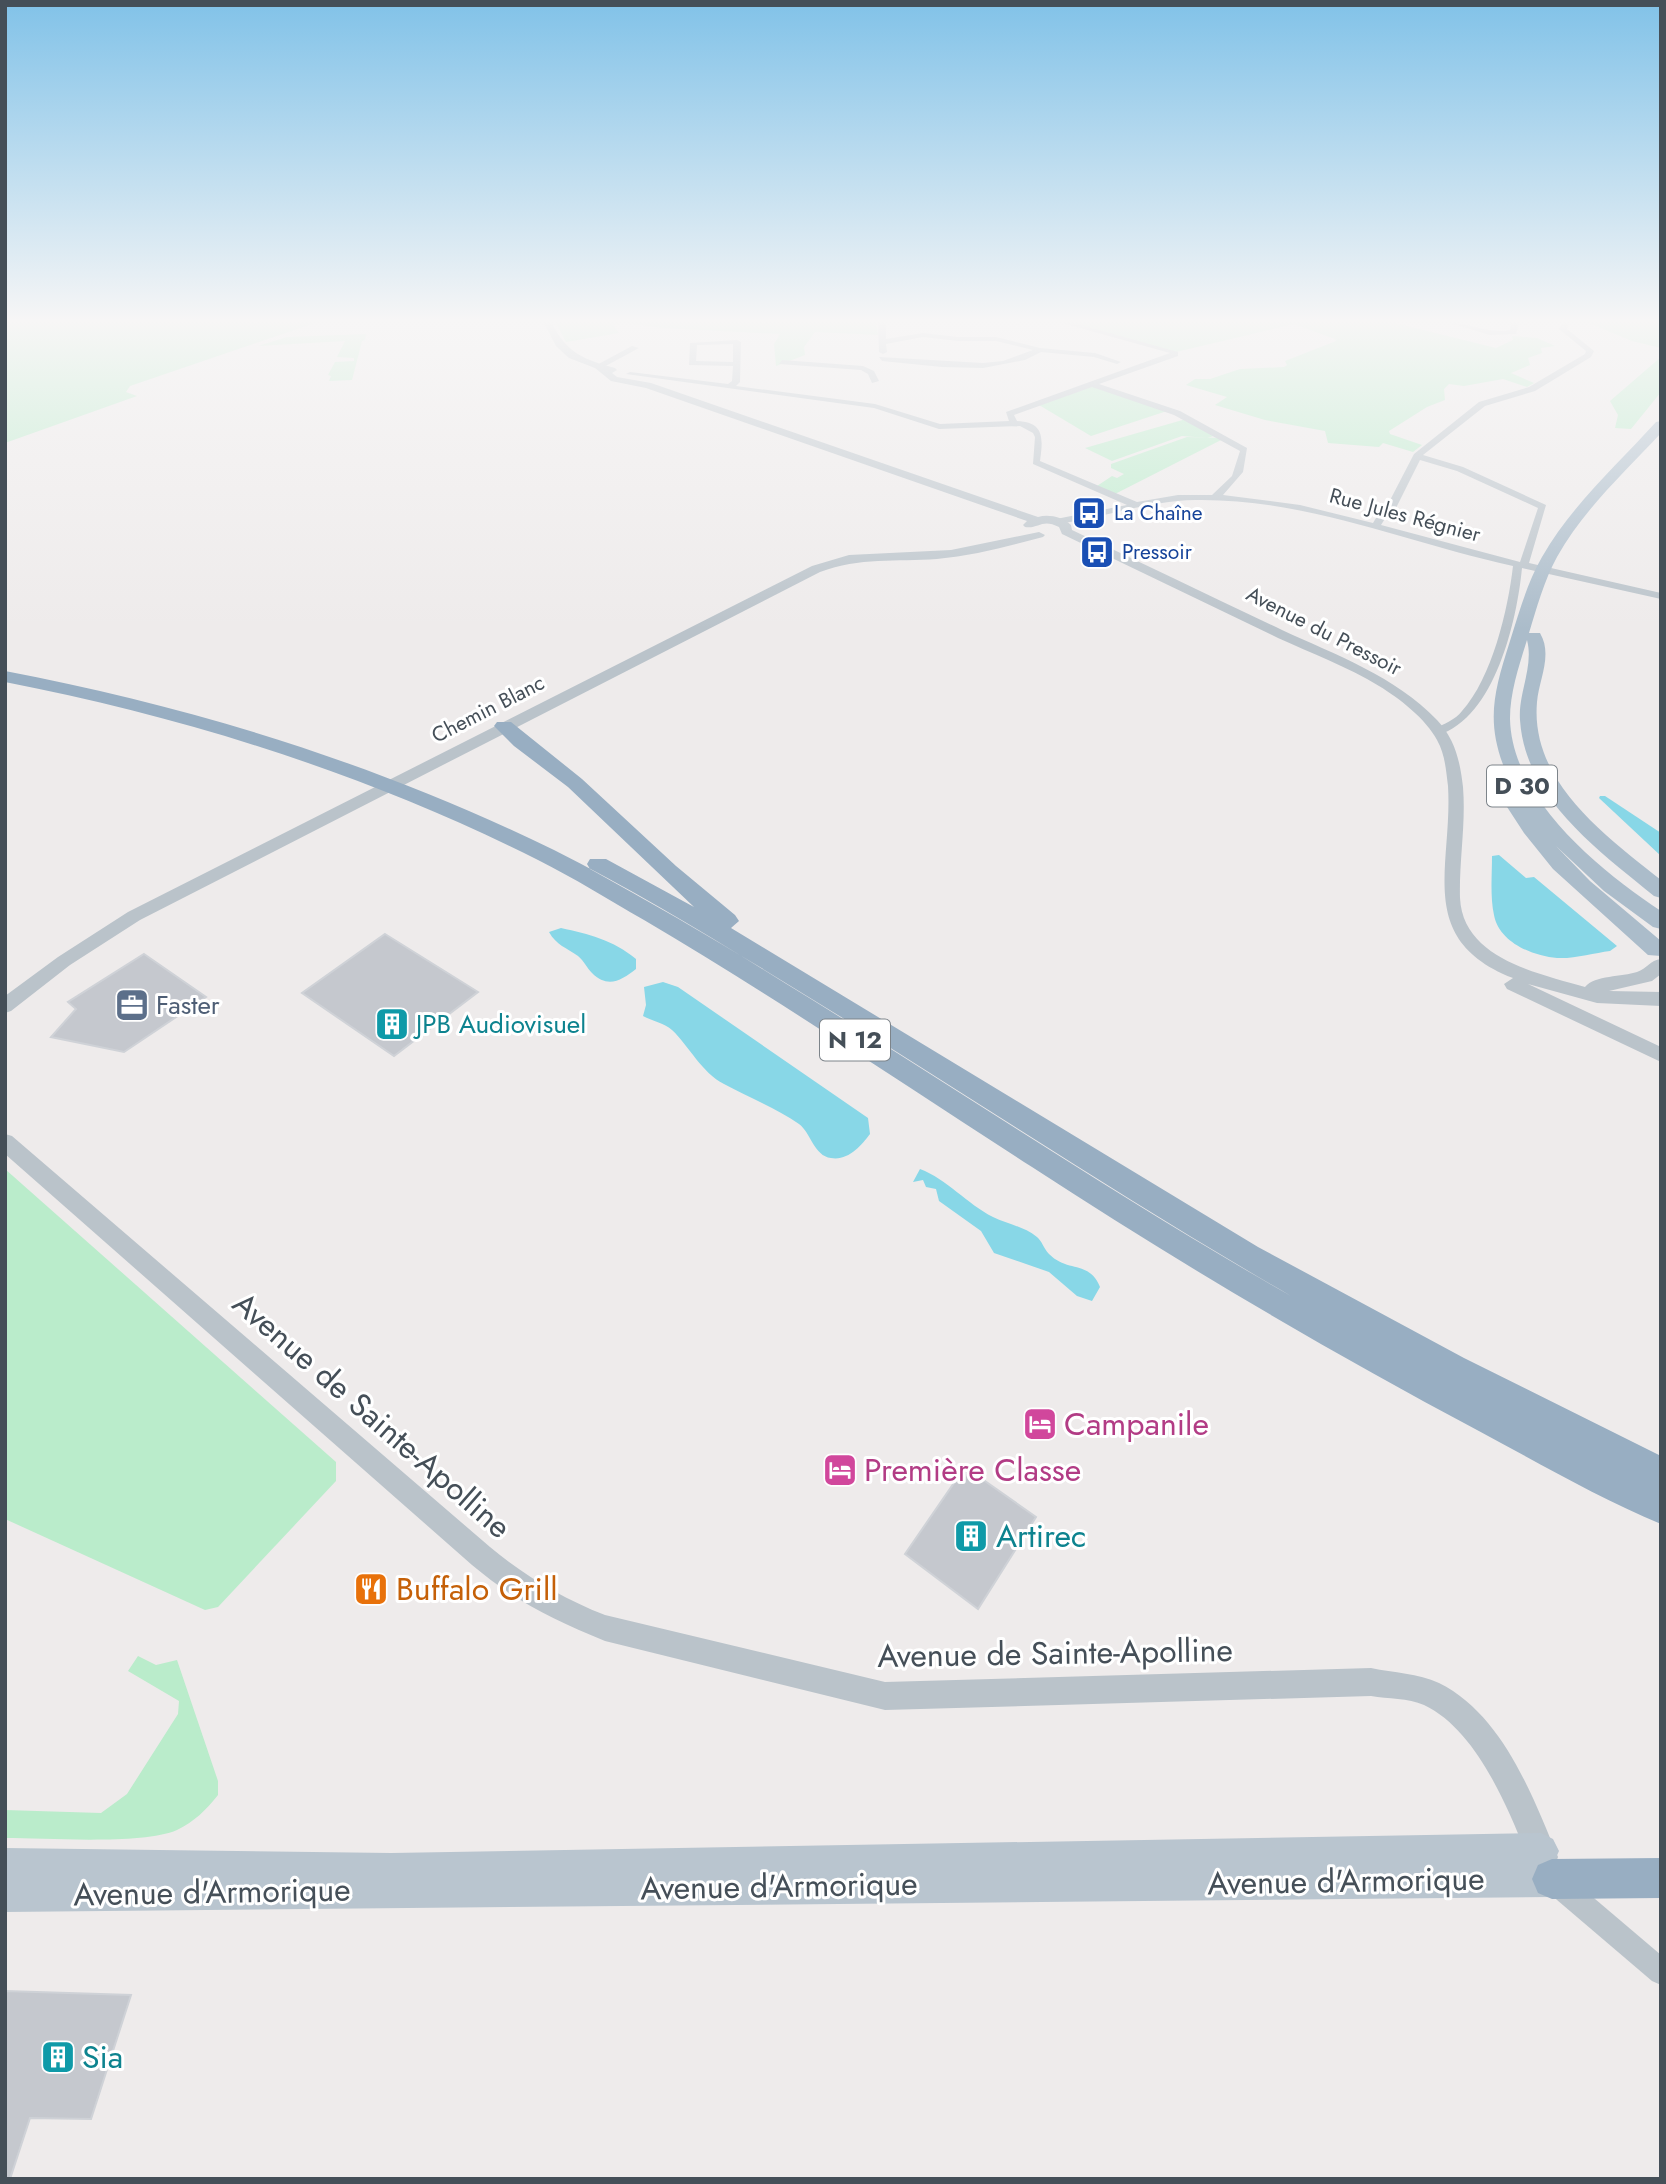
<svg xmlns="http://www.w3.org/2000/svg" width="1666" height="2184" font-family="Jost,sans-serif">
<style>
.green{fill:#baeccb}
.water{fill:#88d7e7}
.building{fill:#c5c8ce;stroke:#cfd2d7;stroke-width:2}
.lines{fill:none;stroke-linecap:round;stroke-linejoin:round}
.minor{fill:#bac3ca;fill-rule:evenodd}
.tertiary{fill:#bac3ca;fill-rule:evenodd}
.secondary{fill:#b9c5cf;fill-rule:evenodd}
.primary{fill:#abbcca;fill-rule:evenodd}
.trunk{fill:#98aec2;fill-rule:evenodd}
.labels{text-anchor:middle;stroke-width:6;stroke-linejoin:round;paint-order:stroke}
.far-transit-label{font-size:21px;fill:#164399;stroke:#fff;text-anchor:start}
.far-street-label{font-size:21px;fill:#454f58;stroke:#fff}
.shield{fill:#fff;stroke:#7d848a;stroke-width:2}
.shield-label{font-size:24px;font-weight:bold;fill:#454f58}
.service-label{font-size:26px;fill:#4e5e75;stroke:#fff;text-anchor:start}
.culture-label{font-size:26px;fill:#0d838f;stroke:#fff;text-anchor:start}
.near-street-label{font-size:32px;fill:#454f58;stroke:#fff}
.near-hotel-label{font-size:32px;fill:#b23c85;stroke:#fff;text-anchor:start}
.near-culture-label{font-size:32px;fill:#0d838f;stroke:#fff;text-anchor:start}
.near-food-label{font-size:32px;fill:#c56008;stroke:#fff;text-anchor:start}
</style>
<rect width="100%" height="100%" fill="#eeebeb"/>
<!-- green -->
<g class="green">
<path d="M5,323H315L130,386L126,392L137,396L5,443Z"/>
<path d="M556,323H620L613,325L619,333L566,342Z"/>
<path d="M626,323H876L878,335L815,332L804,347L805,355L776,366L774,344L780,334L663,328Z"/>
<path d="M1069,323H1395L1496,348L1513,340L1512,336L1537,338L1555,346L1541,348L1542,353L1528,358L1530,365L1511,373L1534,383L1527,387L1503,379L1464,386L1449,384L1444,389L1445,400L1427,407L1389,431L1390,434L1422,445L1413,452L1383,443L1379,447L1328,443L1325,431L1265,420L1215,405L1227,397L1186,385L1195,379H1210L1240,369L1284,367L1287,365L1285,361L1336,341L1335,339L1294,324L1176,352Z"/>
<path d="M1589,323H1661V348L1632,341Z"/>
<path d="M366,334L365,340L362,341L352,380L329,381L331,376L328,375L335,362L354,361V358L337,357L345,341L258,346L287,337Z"/>
<path d="M1661,357V392L1631,429L1615,428L1618,415L1610,401Z"/>
<path d="M1091,387H1097L1167,411L1091,436L1039,405Z"/>
<path d="M1186,419L1217,435L1207,438L1182,436L1112,461L1085,448Z"/>
<path d="M1187,437L1225,438L1115,494L1097,486L1112,476L1117,478L1124,474L1111,468V464Z"/>
<path d="M5,1169L336,1462V1481L218,1607L205,1610L5,1519Z"/>
<path d="M138,1656L156,1665L177,1660L218,1781V1795C206,1810 194,1822 177,1830C142,1845 48,1838 5,1838V1810L101,1813L127,1794L178,1714L179,1701L128,1671Z"/>
</g>
<!-- water -->
<g class="water">
<path d="M1600,796H1605L1661,833V856L1599,798Z"/>
<path d="M1499,855L1526,878L1534,877L1617,946L1610,951C1594,953 1574,959 1557,958C1532,956 1499,942 1494,915C1490,897 1492,875 1492,856Z"/>
<path d="M561,928C589,934 613,940 636,959V969C622,980 608,989 592,973C587,968 584,961 578,956C567,948 556,945 549,932Z"/>
<path d="M663,982L678,987L868,1118L870,1134C861,1146 848,1161 831,1158C814,1156 811,1133 799,1124C778,1109 746,1096 724,1084C702,1073 689,1046 672,1030C664,1023 652,1021 643,1016L646,1005L644,987Z"/>
<path d="M920,1169C947,1179 967,1204 993,1217C1007,1224 1023,1226 1037,1237C1042,1241 1044,1249 1049,1254C1068,1273 1089,1260 1100,1287L1092,1301L1077,1296L1049,1272L994,1253L981,1231L939,1201L936,1189L926,1187L923,1180L913,1182Z"/>
</g>
<!-- building -->
<g class="building">
<path d="M385,934L478,992L394,1056L302,993Z"/>
<path d="M144,954L206,997L124,1052L51,1037L76,1009L68,1002Z"/>
<path d="M965,1467L1036,1517L978,1609L905,1554Z"/>
<path d="M5,1991L131,1995L91,2119L30,2118L10,2179H5Z"/>
</g>
<g class="lines">
<!-- minor -->
<g class="minor">
<path d="M878,323H886V339L923,333L958,337H996L1040,348L1095,353L1121,362L1117,364L1094,357L1041,352L1025,360L983,368L942,367L882,361L879,357L983,363L1003,361L1033,350L996,341H958L923,337L886,344L887,352L883,354L879,352Z"/>
<path d="M1062,323H1074L1178,352V356L1099,384L1180,411L1247,448L1243,472L1223,495L1300,505L1373,523L1379,513L1386,508L1414,454L1479,402L1529,387L1585,354L1586,351L1559,329L1562,323H1569L1567,329L1594,351L1591,357L1535,391L1485,406L1423,455L1463,467L1546,505L1529,563L1661,593V599L1522,568C1517,620 1495,718 1438,735L1432,731L1434,729C1444,724 1455,720 1462,711C1492,678 1508,610 1513,566C1408,543 1305,498 1195,500C1149,501 1105,517 1059,524L1054,521L1056,519L1127,505L1033,464L1035,437L1033,433L1020,426L939,429L874,408L626,374L630,372L728,384L732,381L733,366L689,365L690,343L737,340L741,342L740,382L736,386L875,404L940,424L1009,421L1006,412L1170,353ZM733,344V362L696,361L697,345ZM1092,387L1174,415L1240,451L1232,476L1212,495H1178L1137,502L1040,461C1043,439 1045,422 1017,421L1014,415ZM1420,460L1457,471L1538,508L1520,562L1381,525L1386,517L1395,510Z"/>
<path d="M1450,323C1470,323 1489,334 1510,330L1511,323H1519L1516,334L1490,335Z"/>
<path d="M632,346L639,348L600,369L593,367Z"/>
<path d="M782,360L863,366L874,371L879,381L872,383L868,374L861,370L779,364Z"/>
<path d="M1559,1873L1568,1876L1661,1955V1985L1652,1981L1550,1894L1547,1885L1550,1876Z"/>
</g>
<!-- tertiary -->
<g class="tertiary">
<path d="M544,323H552C566,353 585,360 615,368L617,370L612,373L617,377L651,383L1038,517C1049,514 1062,517 1071,525L1072,530C1142,563 1212,597 1282,630C1336,655 1395,676 1437,720C1455,739 1460,761 1463,787C1466,824 1459,861 1460,898C1463,959 1538,973 1585,987C1595,975 1622,977 1637,972C1647,969 1650,960 1661,959V974L1652,981L1609,991L1661,992V1006L1597,1003L1528,984L1661,1047V1062L1507,989L1504,984L1513,978C1414,939 1453,866 1448,786C1446,770 1445,754 1437,740C1426,719 1399,698 1379,686C1348,667 1311,653 1278,638C1206,603 1134,569 1062,534L1059,527C1042,518 1039,529 1025,527L1023,525L1027,521L646,388L611,381L595,368L569,358L556,346Z"/>
<path d="M1039,532L1045,535L1043,537C1009,546 973,556 937,559C896,562 860,557 820,572L140,920L70,965L11,1011L5,1013V996L58,957L128,912L812,566L849,555L951,550Z"/>
<path d="M5,1134L12,1136L490,1547C525,1576 562,1598 605,1615L885,1682L1371,1668C1394,1673 1418,1673 1439,1683C1503,1715 1532,1795 1558,1857L1554,1868L1543,1872L1532,1868C1511,1815 1479,1731 1424,1705C1408,1698 1388,1699 1371,1696L885,1710L605,1641C553,1620 515,1601 472,1565L5,1154Z"/>
</g>
<!-- secondary -->
<path class="secondary" d="M1541,1833L1553,1839L1559,1851L1554,1862L1565,1866L1570,1879L1565,1892L1552,1897L5,1912V1848L391,1853Z"/>
<!-- primary -->
<path class="primary" d="M1661,421V433C1625,472 1583,510 1557,557C1544,581 1537,607 1529,633H1540C1553,655 1539,679 1537,702C1530,782 1606,836 1661,880V898L1654,896C1598,850 1525,798 1520,720C1518,693 1534,667 1527,640C1519,666 1510,692 1510,719C1512,800 1600,870 1661,911V929L1653,927L1604,891L1556,846L1590,881L1661,941V956L1648,955L1553,869L1524,833L1496,790L1499,786H1512C1485,728 1491,700 1510,641C1519,613 1527,583 1542,557C1571,506 1617,465 1656,422Z"/>
<!-- trunk -->
<g class="trunk">
<path d="M5,671C195,707 380,765 554,850C642,894 727,947 811,999C971,1098 1127,1203 1291,1296C1054,1159 830,1000 590,869L587,864L590,859H606L694,907L568,787L514,746L494,726L497,722H511L582,779L676,866L735,915L739,921L731,928L1258,1247L1464,1358L1661,1456V1524C1598,1498 1537,1462 1477,1430C1325,1349 1177,1262 1032,1167C903,1084 776,998 644,920C609,900 574,878 538,860C369,775 190,718 5,682Z"/>
<path d="M1661,1858V1898L1552,1899L1538,1893L1532,1879L1538,1865L1552,1859Z"/>
</g>
</g>
<!-- sky -->
<linearGradient id="sky" x2="0" y2="1"><stop stop-color="#81c2e8"/><stop offset="0.51" stop-color="#f7f6f6"/><stop offset="1" stop-color="#f7f6f6" stop-opacity="0"/></linearGradient>
<rect width="1666" height="629" fill="url(#sky)"/>
<!-- icons -->
<defs>
<g id="bus-square" transform="scale(1.75)"><rect x="-9" y="-9" width="18" height="18" rx="4" fill="#1a4fb4" stroke="#fff"/><path d="M-5-6H5V4H4V6H2V4H-2V6H-4V4H-5ZM-3.5-4V0h7V-4ZM-3.5 1.2v1.5H-2V1.2ZM2 1.2v1.5H3.5V1.2Z" fill="#fff"/></g>
<g id="office-square" transform="scale(1.75)"><rect x="-9" y="-9" width="18" height="18" rx="4" fill="#5c6f8a" stroke="#fff"/><path d="M-6-3h4V-5.5h4V-3h4V5H-6ZM-1-4.5V-3h2v-1.5ZM-6 0V1H6V0Z" fill="#fff"/></g>
<g id="building-square" transform="scale(1.75)"><rect x="-9" y="-9" width="18" height="18" rx="4" fill="#0f9aa8" stroke="#fff"/><path d="M-4-6H4V6H1V3H-1V6H-4ZM-2.5-4.3h1.7v1.8h-1.7ZM.8-4.3h1.7v1.8H.8ZM-2.5-1h1.7V.8h-1.7ZM.8-1h1.7V.8H.8Z" fill="#fff"/></g>
<g id="hotel-square" transform="scale(1.75)"><rect x="-9" y="-9" width="18" height="18" rx="4" fill="#d1479c" stroke="#fff"/><path d="M-6-4.5h1.5V1H6V5H4.5V3h-9V5H-6ZM-4 0a1.8 1.8 0 1 1 3.6 0ZM.5 0V-2.5h3Q6-2.5 6 0Z" fill="#fff"/></g>
<g id="restaurant-square" transform="scale(1.75)"><rect x="-9" y="-9" width="18" height="18" rx="4" fill="#e8710a" stroke="#fff"/><path d="M-5-6h1v4h1v-4h1v4h1v-4h1v5L-1.5 .5V6h-2V.5L-5-1ZM5-6V6H3V1.5H1.5Q1.5-4 5-6Z" fill="#fff"/></g>
</defs>
<g fill-rule="evenodd">
<use href="#bus-square" x="1089" y="513"/>
<use href="#bus-square" x="1097" y="552"/>
<use href="#office-square" x="132" y="1005"/>
<use href="#building-square" x="392" y="1024"/>
<use href="#hotel-square" x="1040" y="1424"/>
<use href="#hotel-square" x="840" y="1470"/>
<use href="#building-square" x="971" y="1536"/>
<use href="#restaurant-square" x="371" y="1589"/>
<use href="#building-square" x="58" y="2057"/>
</g>
<g class="labels">
<!-- far-transit labels -->
<g class="far-transit-label">
<text x="1114" y="520">La Chaîne</text>
<text x="1122" y="559">Pressoir</text>
</g>
<!-- far-street labels -->
<g class="far-street-label">
<text transform="translate(1405 515) rotate(15)" y="7">Rue Jules Régnier</text>
<text transform="translate(1324 631) rotate(27)" y="7">Avenue du Pressoir</text>
<text transform="translate(488 709) rotate(-27)" y="7">Chemin Blanc</text>
</g>
<!-- shield labels -->
<g class="shield">
<rect x="1487" y="765.5" width="70" height="41" rx="5"/>
<rect x="820" y="1019.5" width="70" height="41" rx="5"/>
</g>
<g class="shield-label">
<text x="1522" y="794">D 30</text>
<text x="855" y="1048">N 12</text>
</g>
<!-- service labels -->
<g class="service-label">
<text x="156" y="1014">Faster</text>
</g>
<!-- culture labels -->
<g class="culture-label">
<text x="416" y="1033">JPB Audiovisuel</text>
</g>
<!-- near-street labels -->
<g class="near-street-label">
<text transform="translate(372 1415) rotate(41)" y="11">Avenue de Sainte-Apolline</text>
<text transform="translate(1055 1653) rotate(-1)" y="11">Avenue de Sainte-Apolline</text>
<text transform="translate(1346 1881) rotate(-1)" y="11">Avenue d'Armorique</text>
<text transform="translate(779 1886) rotate(-1)" y="11">Avenue d'Armorique</text>
<text transform="translate(212 1892) rotate(-1)" y="11">Avenue d'Armorique</text>
</g>
<!-- near-hotel labels -->
<g class="near-hotel-label">
<text x="1064" y="1435">Campanile</text>
<text x="864" y="1481">Première Classe</text>
</g>
<!-- near-culture labels -->
<g class="near-culture-label">
<text x="996" y="1547">Artirec</text>
<text x="82" y="2068">Sia</text>
</g>
<!-- near-food labels -->
<g class="near-food-label">
<text x="396" y="1600">Buffalo Grill</text>
</g>
</g>
<!-- border -->
<rect width="1666" height="2184" fill="none" stroke="#454f58" stroke-width="14"/>
</svg>
